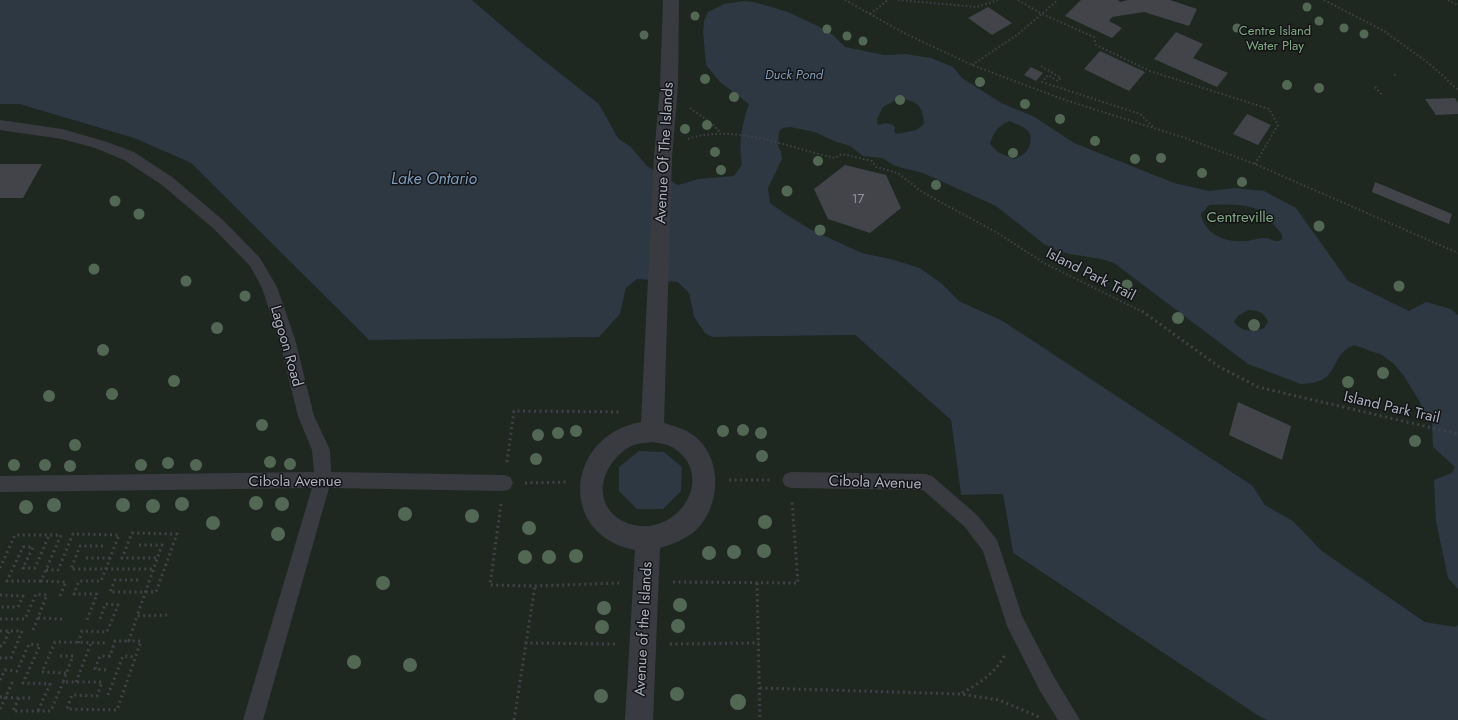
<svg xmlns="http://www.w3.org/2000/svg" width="1458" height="720" font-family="Jost,sans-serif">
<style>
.green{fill:#1e2820}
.water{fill:#2d3842;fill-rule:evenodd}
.building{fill:#434449}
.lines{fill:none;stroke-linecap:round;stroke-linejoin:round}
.path-far1{stroke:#404248;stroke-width:2;stroke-dasharray:1.5 2.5;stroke-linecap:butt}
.path{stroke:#404248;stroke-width:3;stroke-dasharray:2 3.5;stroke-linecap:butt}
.lane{fill:#3a3b41;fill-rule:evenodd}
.street{fill:#3a3b41;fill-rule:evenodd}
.tree{fill:#526855}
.labels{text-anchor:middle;stroke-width:3;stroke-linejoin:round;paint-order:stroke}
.far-park-label{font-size:13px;fill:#80a983;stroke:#141417}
.far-water-label{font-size:13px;font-style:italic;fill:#7f9dba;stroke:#141417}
.number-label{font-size:13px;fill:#9195a0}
.street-label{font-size:15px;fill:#abb0bd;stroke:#141417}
.park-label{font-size:15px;fill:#80a983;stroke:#141417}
.water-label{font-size:16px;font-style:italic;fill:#7f9dba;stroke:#141417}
</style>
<rect width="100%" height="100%" fill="#19191c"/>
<!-- green -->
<g class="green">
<path d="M472,0H1458V629L1425,622L1322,551L1293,521L1265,505L1253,486L1003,321L959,301L941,283L920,268L891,259L862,253L810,229L783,213L698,179L678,185L647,166L631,147L618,138L599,104L527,47Z"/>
<path d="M0,104H19L134,138L191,163L369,340L620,314L626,288L637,279L678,281L689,293L694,317L712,337L855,335L951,420L961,495L1003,494L1013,553L1267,720H0Z"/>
</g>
<!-- water -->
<g class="water">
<path d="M0,0H472L527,47L599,104L618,138L631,147L647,166L678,185L698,179L734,176L742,165C738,143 742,124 749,104L720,82L706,65L703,32L704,21L708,12L724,4L744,1L754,2L788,12L818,26L833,35L845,47L884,55L905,54L931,58L953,67L962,78L1003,104L1033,116L1074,143L1174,183L1209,191L1234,188L1264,191L1296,208L1348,281L1409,311L1426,302L1451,309L1458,315V589L1448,578L1436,521L1434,480L1452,473L1455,467L1433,447L1432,423L1423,413L1420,402L1404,376L1394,364L1382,355L1354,345C1326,357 1343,383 1301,384L1248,364L1114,263L1101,259L1070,254L1055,250L1044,244L996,206L923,173L895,166L882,158L863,156L850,146L834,141L815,132L790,127L783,128L779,131L778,146L781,152L782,159L768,188L770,203L784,213L810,229L862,253L891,259L920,268L941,283L959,301L1003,321L1253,486L1265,505L1293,521L1322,551L1425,622L1455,627L1458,625V720H1267L1259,716L1013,553L1003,494L961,495L951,420L855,335L712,337L705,333L694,317L689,293L678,282L637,279L626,288L620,314L599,337L369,340L191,163L134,138L19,104H0ZM898,99C917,100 923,105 924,124L916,130L897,134L894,132L895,128L893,125L886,123L878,125L877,119L883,107ZM1009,121C1021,126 1034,129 1030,144C1028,153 1021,156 1014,159L999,153L990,144C993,133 998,126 1009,121ZM1209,205C1225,204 1255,203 1266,215C1272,221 1276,228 1282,234V239L1279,241C1273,241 1269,238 1264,238C1258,238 1253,240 1248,241C1227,243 1205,236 1201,214ZM1248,310C1258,311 1264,311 1268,322L1264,328C1254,332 1241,332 1234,322L1238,316Z"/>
<path d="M639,451L664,452L682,467L681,491L663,509H637L619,491V467Z"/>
</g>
<!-- building -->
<g class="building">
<path d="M1081,0H1118L1120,2L1128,0H1170L1197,9L1189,26L1144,12L1112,17L1109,21L1122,28L1112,38L1065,16Z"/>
<path d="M988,7L1012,23L992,35L968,18Z"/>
<path d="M1176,32L1203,44L1193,58L1228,73L1217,87L1154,59Z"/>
<path d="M1100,51L1145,72L1129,91L1084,69Z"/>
<path d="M1031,67L1043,73L1036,81L1024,75Z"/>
<path d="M1455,98L1458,103V114L1436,115L1425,99Z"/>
<path d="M1247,114L1271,125L1258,145L1233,134Z"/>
<path d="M0,164H42L23,198H0Z"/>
<path d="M845,165L886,175L901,208L870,233L828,219L814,189Z"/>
<path d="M1375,182L1452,214L1449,224L1372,192Z"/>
<path d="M1238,402L1291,426L1282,460L1229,435Z"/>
</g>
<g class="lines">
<!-- path-far1 -->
<g class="path-far1">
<path d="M845,0L902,32L972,65L1062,99L1185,138L1255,164L1458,253"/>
<path d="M898,0L977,7L998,0"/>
<path d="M1018,0L1042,14L1094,37L1096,45L1150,71L1269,109L1278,125L1255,164"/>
<path d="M1324,0L1384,31L1431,65L1458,90"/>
<path d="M1448,0L1458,5"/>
<path d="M870,14L888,0"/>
<path d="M972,65L1017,35L1058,0"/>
<path d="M1041,66L1061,78L1058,81L1048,75L1042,82L1140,114L1154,128"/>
<path d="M1395,74V78"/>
<path d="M1375,87L1382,95"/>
<path d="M690,108L711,123L720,132"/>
<path d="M688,139C735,123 789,148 835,158L842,154L872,161L876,167L898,173L922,192L996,232L1044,263L1143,312"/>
</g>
<!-- path -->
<g class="path">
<path d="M1142,311L1218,366L1258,387L1458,434"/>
<path d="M507,462L514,411L622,412"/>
<path d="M729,480H770"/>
<path d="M525,483L566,482"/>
<path d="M501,504L490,585L535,586L620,583"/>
<path d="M139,545H162L137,616L167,615"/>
<path d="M103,546H80L71,569H154"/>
<path d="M86,558H111"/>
<path d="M0,568L15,535H61L41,581L66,582L60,596"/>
<path d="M46,570H58L73,534L119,535L101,581H79L74,594H97L87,620"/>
<path d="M138,580H115L110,592H156L177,534L132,533L122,558H158"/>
<path d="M41,581H7L23,547H33L23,568H35L49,535"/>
<path d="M673,582L798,583L792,501"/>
<path d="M757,583L760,720"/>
<path d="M0,595L23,596L18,607H0"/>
<path d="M38,618L62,619"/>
<path d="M0,619H25L36,594L47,595L33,630"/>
<path d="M0,631H22L11,658H0"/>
<path d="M78,643L82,631L107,632L118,605L105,604L100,619"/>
<path d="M525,643L615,644"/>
<path d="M670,644L759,643"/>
<path d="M0,646H3L9,631"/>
<path d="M60,656H73L63,682H102L97,696L72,695L67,709L117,710L141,641H129L137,616"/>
<path d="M106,670L95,669L100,656H110L115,641H129"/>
<path d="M66,673L42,672L55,642L105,643"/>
<path d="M0,680L5,670L17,671L29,644L40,645L23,683L50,684L38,711"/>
<path d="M76,682L91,643"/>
<path d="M760,688L961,694L999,700L1039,717"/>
<path d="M962,693C980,683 995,673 1005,655"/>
<path d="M108,695L123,656L136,657"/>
<path d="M0,697L19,698"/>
<path d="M30,698H19L13,711H51L63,682"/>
<path d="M0,709L13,681"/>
<path d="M514,720L535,586"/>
</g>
<!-- lane -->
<g class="lane">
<path d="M0,120L62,129L104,141L134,152L172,177L224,221L260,258L277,287L295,339L314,416L330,450L331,472L504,475L510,477L513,483L510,489L504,491L329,488L263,720H243L312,488L0,492V476L314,472L312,450L298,416L279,339L262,288L250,266L214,229L162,185L124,160L95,148L62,139L0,130Z"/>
<path d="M791,472L926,474L932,476L977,515L997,540L1022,616L1054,677L1080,720H1058L1040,691L1007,626L983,551L965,527L923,490L791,488L785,486L782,480L785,474Z"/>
</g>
<!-- street -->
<path class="street" d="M663,0H679L678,86L672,157L664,423C675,426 688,430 697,438C723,462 720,507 696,530C686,539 673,544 660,548L653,720H625L635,550C556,535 566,435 641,422L654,157L660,86ZM652,442C659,443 666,444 672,447C711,470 689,521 649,526C636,527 625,524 615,516C590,494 607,459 631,446C638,443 645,443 652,442Z"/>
</g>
<!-- trees -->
<g class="tree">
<circle cx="1307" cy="7" r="4.5"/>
<circle cx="695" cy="16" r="4.5"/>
<circle cx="1319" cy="21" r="4.5"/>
<circle cx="1237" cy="28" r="4.5"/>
<circle cx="1344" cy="28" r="4.5"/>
<circle cx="827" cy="29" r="4.5"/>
<circle cx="1364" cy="34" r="4.5"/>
<circle cx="644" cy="35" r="4.5"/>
<circle cx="847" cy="36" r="4.5"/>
<circle cx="863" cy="41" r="4.5"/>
<circle cx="705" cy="79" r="5"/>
<circle cx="980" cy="82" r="5"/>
<circle cx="1287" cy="85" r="5"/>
<circle cx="1319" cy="88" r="5"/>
<circle cx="734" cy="97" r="5"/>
<circle cx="900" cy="100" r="5"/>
<circle cx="1025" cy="104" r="5"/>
<circle cx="1060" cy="119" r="5"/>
<circle cx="707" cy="125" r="5"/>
<circle cx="685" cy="129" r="5"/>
<circle cx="1095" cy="141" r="5"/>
<circle cx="715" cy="152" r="5"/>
<circle cx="1013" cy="153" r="5"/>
<circle cx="1161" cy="158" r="5"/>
<circle cx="1135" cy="159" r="5"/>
<circle cx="818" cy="161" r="5"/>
<circle cx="721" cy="170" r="5"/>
<circle cx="1202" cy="173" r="5"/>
<circle cx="1242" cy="182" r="5"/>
<circle cx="936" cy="185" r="5"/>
<circle cx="787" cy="191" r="5.5"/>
<circle cx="115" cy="201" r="5.5"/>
<circle cx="139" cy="214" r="5.5"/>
<circle cx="1319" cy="226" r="5.5"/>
<circle cx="820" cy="230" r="5.5"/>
<circle cx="94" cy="269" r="5.5"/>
<circle cx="186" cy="281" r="5.5"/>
<circle cx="1127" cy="285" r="5.5"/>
<circle cx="1399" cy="286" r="5.5"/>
<circle cx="245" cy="296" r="5.5"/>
<circle cx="1178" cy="318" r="6"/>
<circle cx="1254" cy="325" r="6"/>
<circle cx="217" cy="328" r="6"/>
<circle cx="103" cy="350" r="6"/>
<circle cx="1383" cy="373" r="6"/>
<circle cx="174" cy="381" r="6"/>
<circle cx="1348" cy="382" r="6"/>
<circle cx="112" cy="394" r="6"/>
<circle cx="49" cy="396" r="6"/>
<circle cx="262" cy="425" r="6"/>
<circle cx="743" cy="430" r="6"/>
<circle cx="576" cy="431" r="6"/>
<circle cx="723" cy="431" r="6"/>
<circle cx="558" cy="433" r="6"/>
<circle cx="761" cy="433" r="6"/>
<circle cx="538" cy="435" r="6"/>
<circle cx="1415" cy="441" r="6"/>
<circle cx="75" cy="445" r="6"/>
<circle cx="762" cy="456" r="6"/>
<circle cx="536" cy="459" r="6"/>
<circle cx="270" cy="462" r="6"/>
<circle cx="168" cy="463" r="6"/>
<circle cx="290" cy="464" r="6"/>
<circle cx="14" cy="465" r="6"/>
<circle cx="45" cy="465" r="6"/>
<circle cx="141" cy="465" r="6"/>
<circle cx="196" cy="465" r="6"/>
<circle cx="70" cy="466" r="6"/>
<circle cx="256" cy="503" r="7"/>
<circle cx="182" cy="504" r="7"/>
<circle cx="282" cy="504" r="7"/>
<circle cx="54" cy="505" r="7"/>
<circle cx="123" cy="505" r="7"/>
<circle cx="153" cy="506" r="7"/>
<circle cx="26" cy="507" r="7"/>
<circle cx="405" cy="514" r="7"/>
<circle cx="472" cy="516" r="7"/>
<circle cx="765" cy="522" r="7"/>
<circle cx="213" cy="523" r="7"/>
<circle cx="529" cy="528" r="7"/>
<circle cx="278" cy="534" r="7"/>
<circle cx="764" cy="551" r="7"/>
<circle cx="734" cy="552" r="7"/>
<circle cx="709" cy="553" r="7"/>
<circle cx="576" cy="556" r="7"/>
<circle cx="525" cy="557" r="7"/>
<circle cx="549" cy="557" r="7"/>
<circle cx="383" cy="583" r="7"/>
<circle cx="680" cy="605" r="7"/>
<circle cx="604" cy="608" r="7"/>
<circle cx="678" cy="626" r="7"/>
<circle cx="602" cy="627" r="7"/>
<circle cx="354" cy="662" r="7"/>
<circle cx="410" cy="665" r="7"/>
<circle cx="677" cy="694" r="7"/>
<circle cx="601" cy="696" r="7"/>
<circle cx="738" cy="702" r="8"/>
</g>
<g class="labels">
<!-- far-park labels -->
<g class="far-park-label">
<text x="1275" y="35">Centre Island<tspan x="1275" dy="15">Water Play</tspan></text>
</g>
<!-- far-water labels -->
<g class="far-water-label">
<text x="794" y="79">Duck Pond</text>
</g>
<!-- number labels -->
<g class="number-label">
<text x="858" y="203">17</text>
</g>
<!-- street labels -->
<g class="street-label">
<text transform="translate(664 153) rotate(-87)" y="5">Avenue Of The Islands</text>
<text transform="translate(1091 274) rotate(27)" y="5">Island Park Trail</text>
<text transform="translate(287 346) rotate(74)" y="5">Lagoon Road</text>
<text transform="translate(1392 407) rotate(13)" y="5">Island Park Trail</text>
<text x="295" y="486">Cibola Avenue</text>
<text transform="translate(875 482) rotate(2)" y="5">Cibola Avenue</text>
<text transform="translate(643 629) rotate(-87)" y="5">Avenue of the Islands</text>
</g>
<!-- park labels -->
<g class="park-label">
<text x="1240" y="222">Centreville</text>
</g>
<!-- water labels -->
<g class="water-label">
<text x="434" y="184">Lake Ontario</text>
</g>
</g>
</svg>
